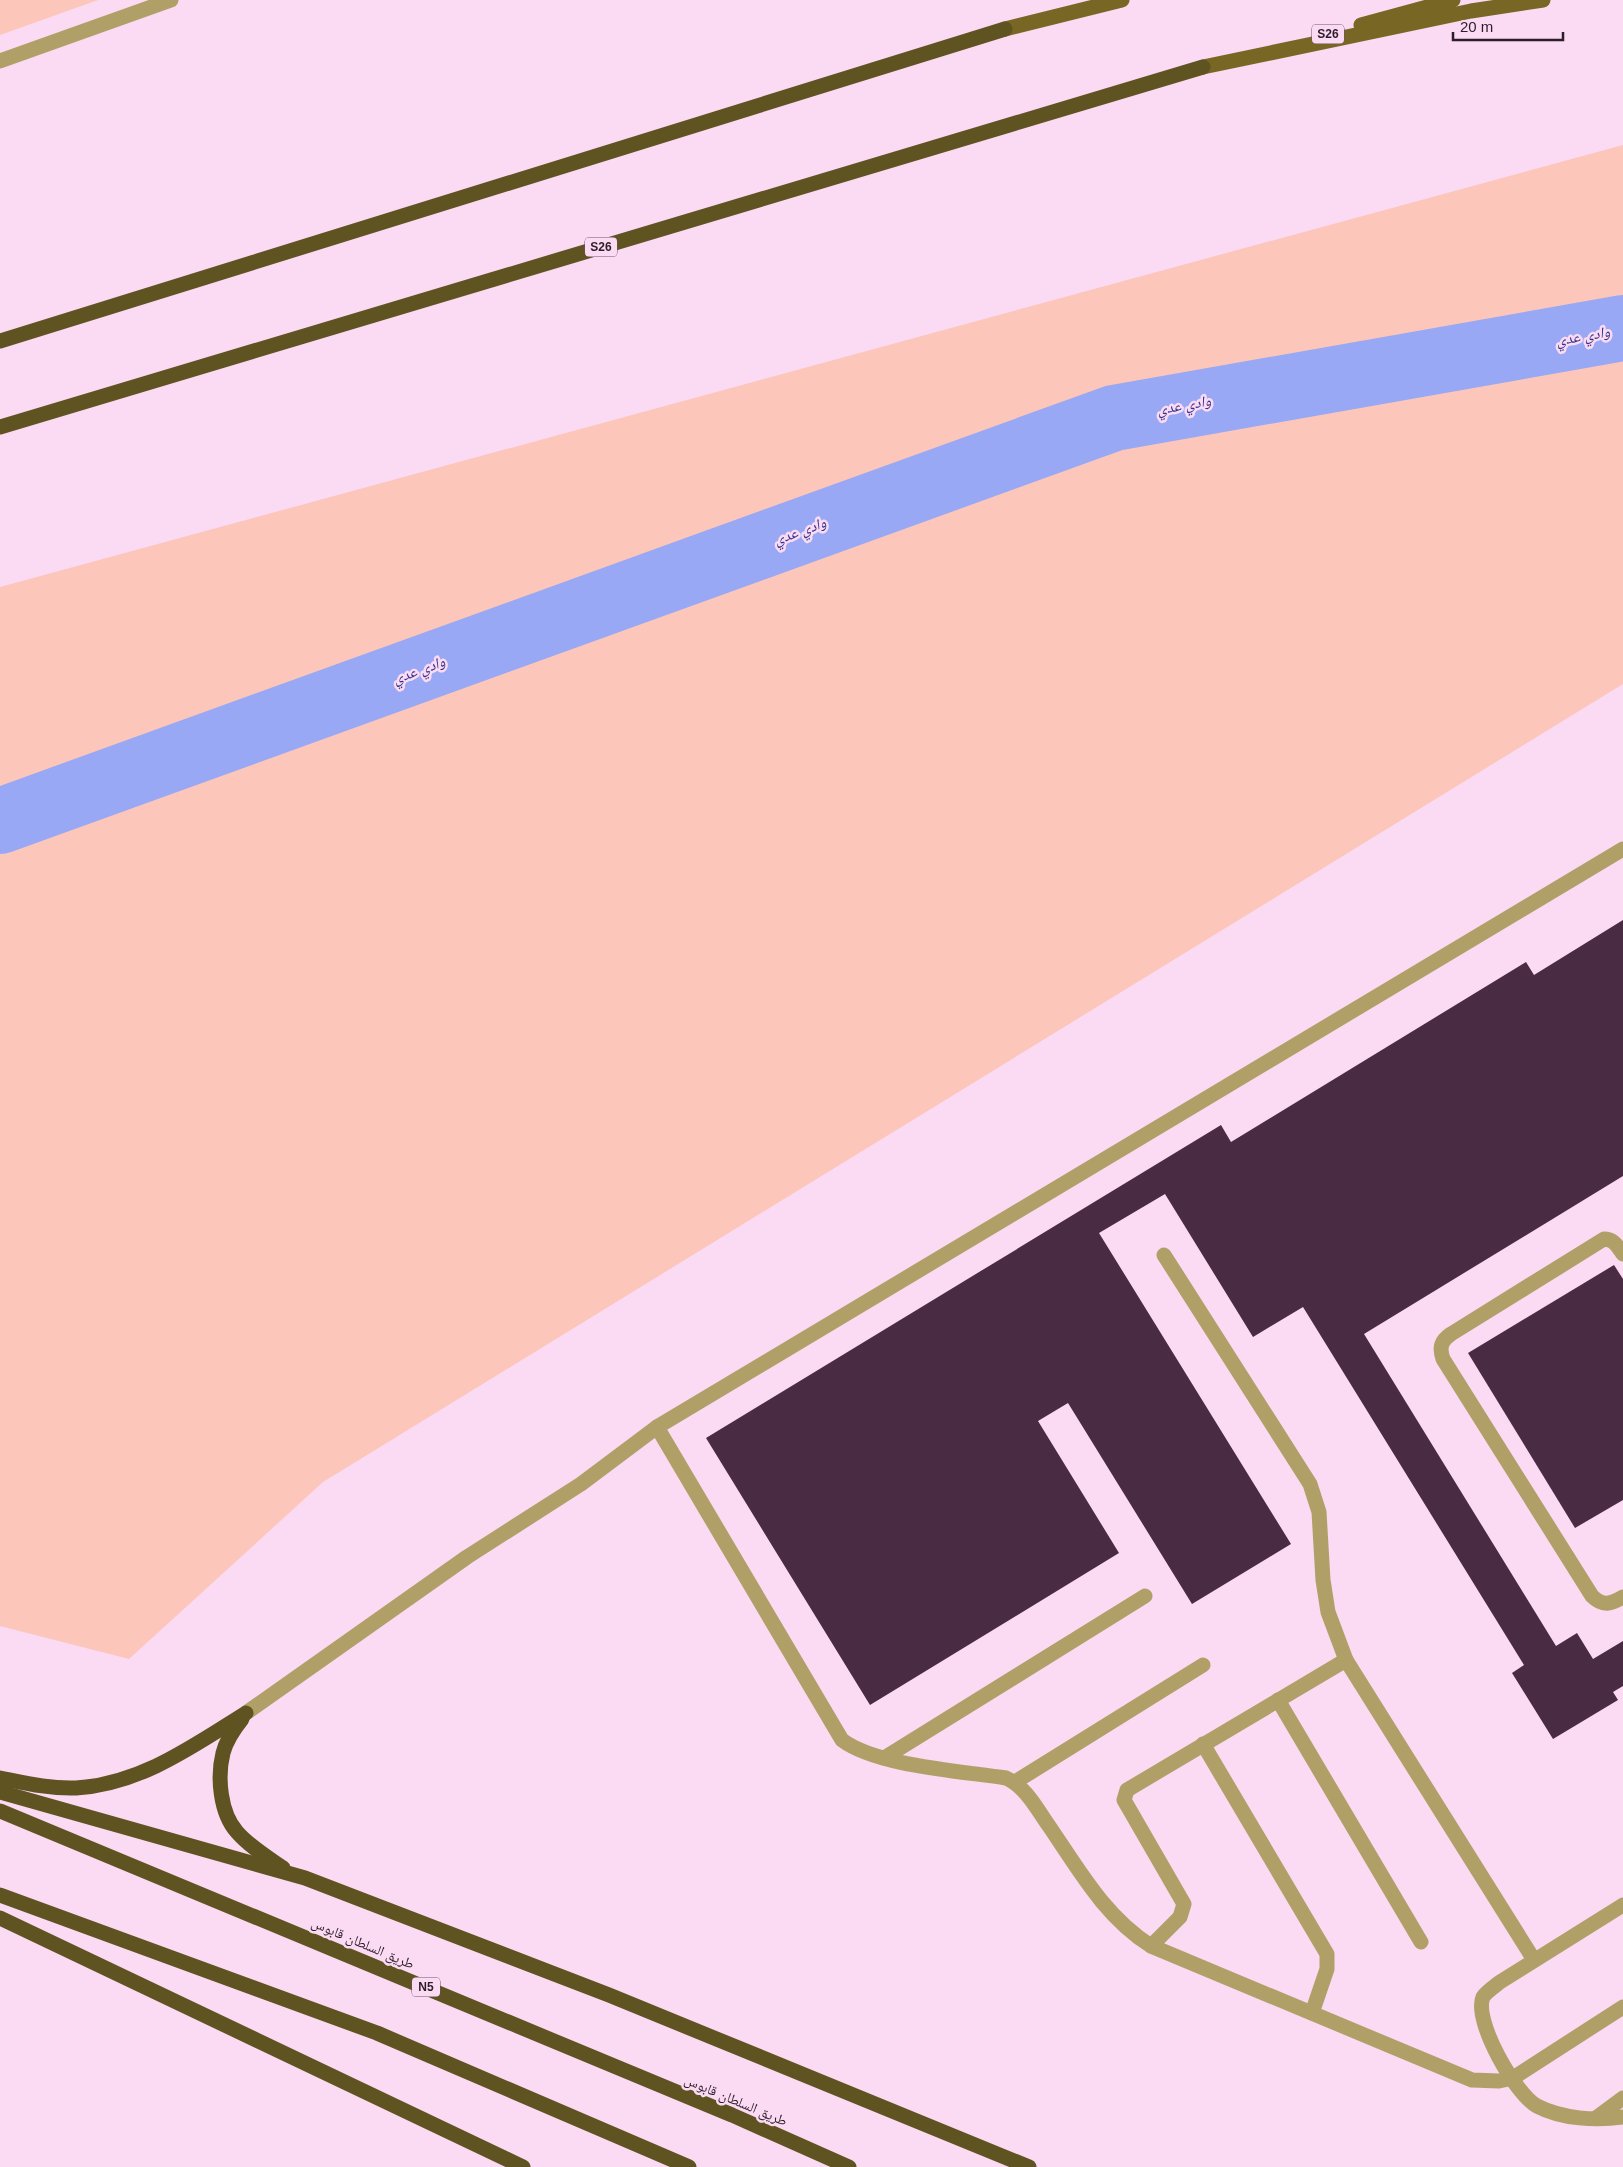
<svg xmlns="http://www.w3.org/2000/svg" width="1623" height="2167" font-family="Arial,'Noto Naskh Arabic',sans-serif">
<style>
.green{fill:#fcc7ba}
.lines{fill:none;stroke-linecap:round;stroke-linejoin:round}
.river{stroke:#98a8f4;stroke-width:66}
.building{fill:#4a2b44}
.lane{stroke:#b0a068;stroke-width:15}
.primary{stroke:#786724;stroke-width:15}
.highway{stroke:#605322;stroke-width:15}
.labels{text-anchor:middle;stroke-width:5;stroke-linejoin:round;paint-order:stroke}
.shield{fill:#fbdaf3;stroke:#6a5666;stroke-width:1}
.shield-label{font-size:12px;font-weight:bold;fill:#2c1e29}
.street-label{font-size:14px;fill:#2c1e29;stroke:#fbdaf3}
.water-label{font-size:15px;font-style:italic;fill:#2f358c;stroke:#fbdaf3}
</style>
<rect width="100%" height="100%" fill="#fbdaf3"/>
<!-- green -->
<g class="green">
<path d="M0,0H98L0,35Z"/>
<path d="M1623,145V684L323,1482L129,1659L0,1626V587Z"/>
</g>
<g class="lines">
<!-- river -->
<path class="river" d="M0,821L1114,418L1623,328"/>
</g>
<!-- building -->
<g class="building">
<path d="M1623,920V1176L1364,1334L1556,1646L1577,1633L1593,1659L1623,1641V1686L1613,1692L1618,1700L1553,1739L1512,1673L1524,1665L1303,1307L1253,1337L1165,1194L1099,1233L1291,1544L1192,1604L1068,1403L1038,1421L1119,1553L870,1705L706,1438L1221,1125L1231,1142L1526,962L1534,975Z"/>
<path d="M1614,1265L1623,1279V1500L1575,1528L1468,1353Z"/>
</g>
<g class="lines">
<!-- lane -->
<g class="lane">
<path d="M0,61L171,0"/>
<path d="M1623,1254C1617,1246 1614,1239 1604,1239L1451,1334C1441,1341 1439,1347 1443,1359L1592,1596C1603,1607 1611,1604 1623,1597"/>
<path d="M1164,1255L1310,1484L1319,1512L1323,1580L1328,1612L1346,1660"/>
<path d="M657,1427L842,1740C877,1766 960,1771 1006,1778C1026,1787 1037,1809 1049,1826C1079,1870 1105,1917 1151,1946L1472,2080L1499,2081L1513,2078L1623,2007"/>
<path d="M1278,1700L1421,1942"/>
<path d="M246,1713L467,1557L581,1484L657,1427L1623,849"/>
<path d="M1203,1744L1327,1954V1969L1312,2013"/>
<path d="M884,1758L1145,1596"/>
<path d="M1015,1782L1203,1665"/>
<path d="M1623,1905L1500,1982C1495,1986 1486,1992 1483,1997C1473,2021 1516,2095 1537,2106C1562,2119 1596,2121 1623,2117"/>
<path d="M1151,1946L1180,1917L1184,1904L1124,1800L1127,1790L1346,1660L1534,1960"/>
<path d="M1596,2118L1623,2098"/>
</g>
<!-- primary -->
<g class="primary">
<path d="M1361,25L1453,0"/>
<path d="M1005,29L1122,0"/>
<path d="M1203,67L1471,11L1543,0"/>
</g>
<!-- highway -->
<g class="highway">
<path d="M0,341L1005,29"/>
<path d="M0,427L1203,67"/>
<path d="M242,1719C234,1729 226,1741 223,1753C217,1777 220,1813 237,1832C249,1846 267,1857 283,1868"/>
<path d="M0,1778C25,1783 50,1789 76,1788C141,1784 193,1746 246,1713"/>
<path d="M0,1792L305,1878L609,1995L1029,2167"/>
<path d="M0,1811L732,2115L849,2167"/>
<path d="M0,1895L377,2033L689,2167"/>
<path d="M0,1918L523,2167"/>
</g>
</g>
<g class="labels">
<!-- shield labels -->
<g class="shield">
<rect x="1312" y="24.5" width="32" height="19" rx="4"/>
<rect x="585" y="237.5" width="32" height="19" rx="4"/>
<rect x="412" y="1977.5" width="28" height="19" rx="4"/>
</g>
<g class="shield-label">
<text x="1328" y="38">S26</text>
<text x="601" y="251">S26</text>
<text x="426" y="1991">N5</text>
</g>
<!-- street labels -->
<g class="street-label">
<text transform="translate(363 1943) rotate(23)" y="5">طريق السلطان قابوس</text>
<text transform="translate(736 2100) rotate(23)" y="5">طريق السلطان قابوس</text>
</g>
<!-- water labels -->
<g class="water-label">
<text transform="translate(1583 336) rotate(-10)" y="5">وادي عدي</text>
<text transform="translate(1184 405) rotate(-10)" y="5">وادي عدي</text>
<text transform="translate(800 531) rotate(-20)" y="5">وادي عدي</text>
<text transform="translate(419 670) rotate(-20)" y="5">وادي عدي</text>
</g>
</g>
<!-- scale -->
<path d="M1453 32v8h110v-8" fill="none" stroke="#2c1e29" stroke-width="2.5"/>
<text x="1460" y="32" font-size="15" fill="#2c1e29" stroke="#fbdaf3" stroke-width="4" paint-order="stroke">20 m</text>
</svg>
